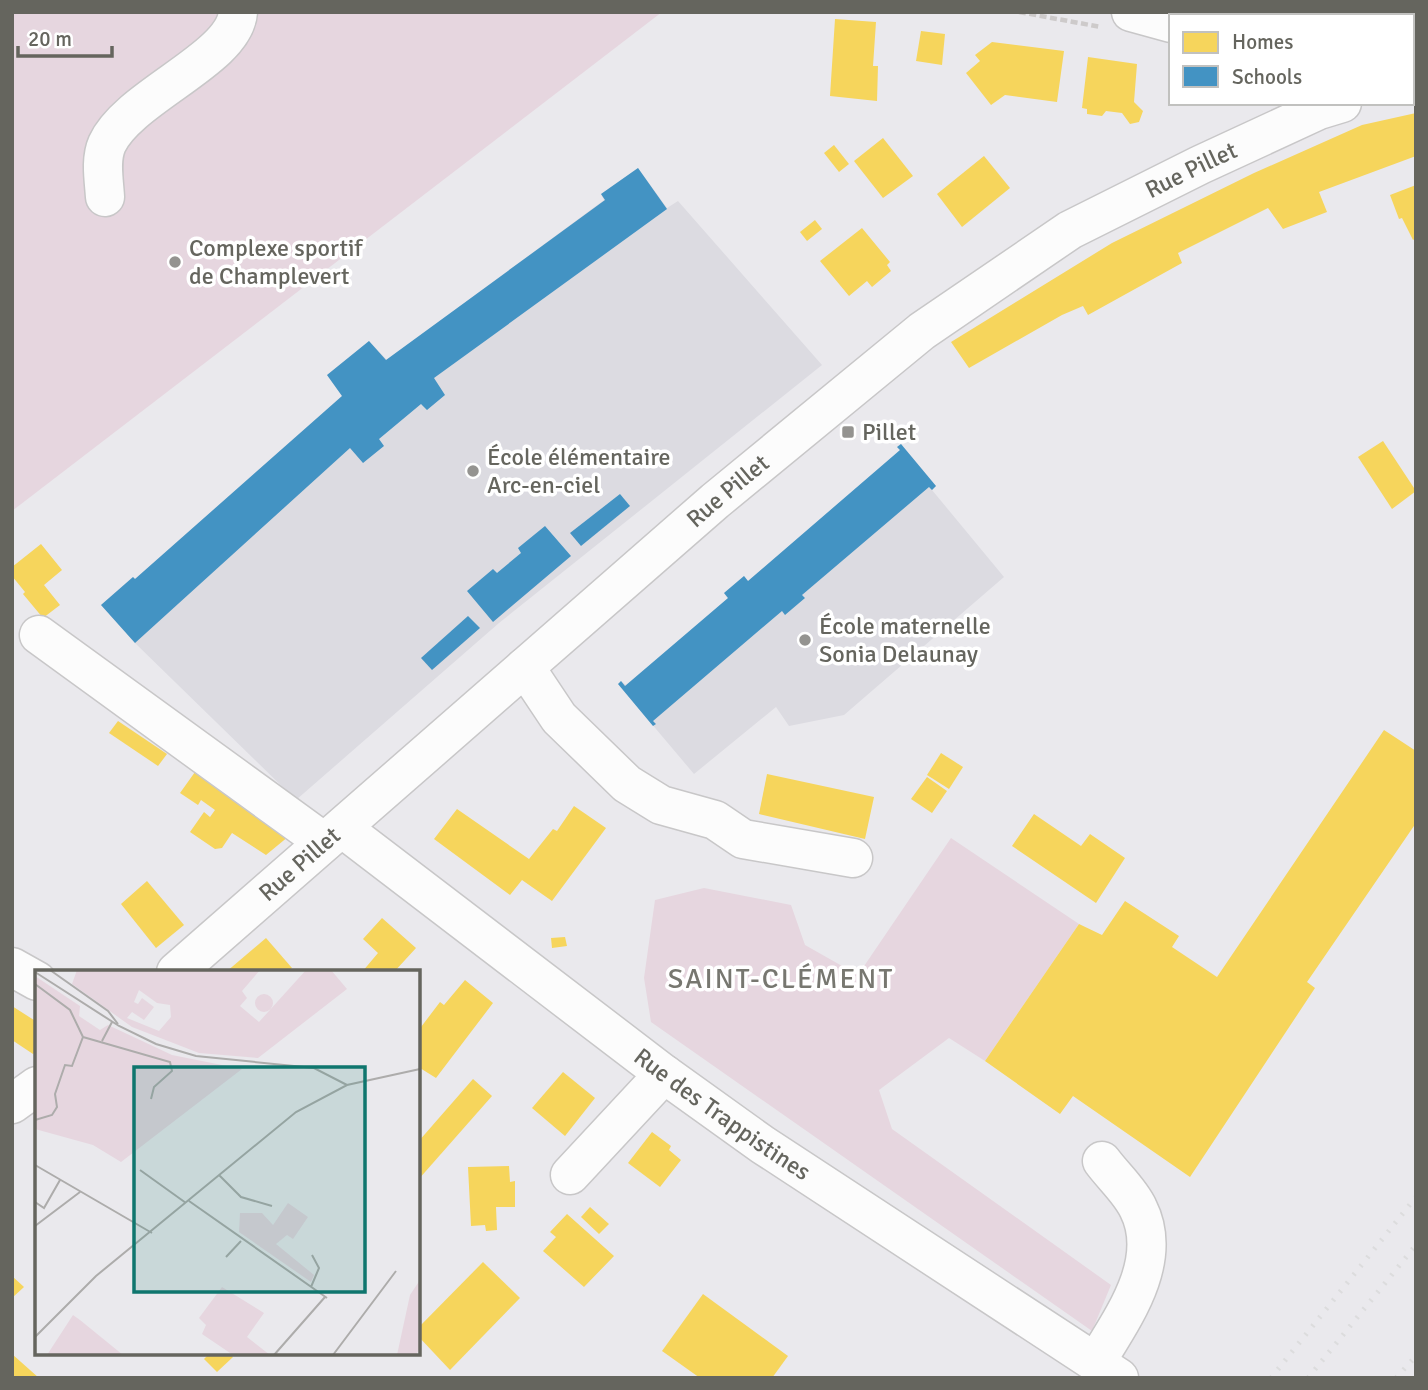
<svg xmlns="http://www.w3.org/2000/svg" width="1428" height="1390" font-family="Signika,sans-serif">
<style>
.education{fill:#dcdbe1}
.green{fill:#e6d6df}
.homes{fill:#f6d55c}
.schools{fill:#4393c3}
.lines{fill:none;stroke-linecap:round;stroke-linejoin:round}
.minor-casing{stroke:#c8c7c8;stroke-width:41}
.path{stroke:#cdcaca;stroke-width:4.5;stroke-dasharray:7 3.5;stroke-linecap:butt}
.minor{stroke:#fcfcfc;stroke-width:38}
.rail{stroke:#dcdcdd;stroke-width:5;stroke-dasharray:2 9;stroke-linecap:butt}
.poi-dot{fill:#949390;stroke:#fff;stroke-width:2.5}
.labels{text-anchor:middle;stroke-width:7;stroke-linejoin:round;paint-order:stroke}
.street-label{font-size:24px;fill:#65655e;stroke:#fff}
.poi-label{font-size:24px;fill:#65655e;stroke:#fff;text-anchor:start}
.quarter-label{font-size:28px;letter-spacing:2px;fill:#777770;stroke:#fff}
.inset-road{fill:none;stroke:#adacab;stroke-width:2}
.view{fill:#0f766e;fill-opacity:0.15;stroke:#0f766e;stroke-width:3.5}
.inset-edge{fill:none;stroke:#65655e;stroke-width:3.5}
</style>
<rect width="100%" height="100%" fill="#eae9ed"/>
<!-- education -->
<g class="education">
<path d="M638,168L667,208L678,201L822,365L499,623L296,800L135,643L101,605L133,577L135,579L342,396L327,375L369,341L387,360L604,200L601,194Z"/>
<path d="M901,444L936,486L932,490L1004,577L844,715L789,726L776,707L694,774L618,684L621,681L626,685L728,599L724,593L744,576L748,581L900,451L897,447Z"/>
</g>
<!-- green -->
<g class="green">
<path d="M12,12H662L12,511Z"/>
<path d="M951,838L1079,924L985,1061L949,1038L879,1090L892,1129L1111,1285L1092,1331L651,1022L644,978L655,900L704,888L791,905L805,945L858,975Z"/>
</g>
<!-- homes -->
<g class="homes">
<path d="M1303,12H1351L1349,16H1301Z"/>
<path d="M835,19L876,22L873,66H878L877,101L830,96Z"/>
<path d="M921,31L945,34L942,65L916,61Z"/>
<path d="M992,42L1064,51L1057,102L1005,95L991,105L966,73L980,61L975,55Z"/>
<path d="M1088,57L1137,64L1134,102L1143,111L1139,122L1130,124L1122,113L1106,111L1102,116L1087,114V109L1082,108Z"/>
<path d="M1416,113V156L1319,192L1327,212L1283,229L1268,208L1178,253L1182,263L1088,315L1083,306L1062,315L969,368L951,342L1112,243L1254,173L1362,125Z"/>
<path d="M883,138L913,176L883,198L854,161Z"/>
<path d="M834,145L849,164L839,172L824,153Z"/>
<path d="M984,156L1010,188L962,227L937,194Z"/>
<path d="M1416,185V238L1413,240L1402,218L1399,219L1390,195Z"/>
<path d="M815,220L822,229L807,241L800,232Z"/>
<path d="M862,228L890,262L887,265L891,271L872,287L867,281L849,296L820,261Z"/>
<path d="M1383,441L1416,491L1392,509L1358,457Z"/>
<path d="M41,544L62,570L44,585L60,605L43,618L23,594L25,592L12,576V567Z"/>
<path d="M118,721L167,754L158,766L109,733Z"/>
<path d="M1384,730L1416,751V823L1307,982L1315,988L1190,1177L1073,1096L1060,1114L985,1061L1079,924L1102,935L1125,901L1179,936L1172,947L1217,977Z"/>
<path d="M941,753L963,767L949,789L927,775Z"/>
<path d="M195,772L289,836L266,855L232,833L222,848L215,849L190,832L204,812L210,817L215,810L201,800L198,805L180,793Z"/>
<path d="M767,774L874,797L865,839L759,814Z"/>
<path d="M927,777L947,791L932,813L911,799Z"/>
<path d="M574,806L606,828L552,901L522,880L510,895L434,839L457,809L529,859L553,829L557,831Z"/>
<path d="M1034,814L1081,846L1090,834L1125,858L1096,903L1012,846Z"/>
<path d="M147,881L184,925L156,948L121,904Z"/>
<path d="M382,918L416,948L394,972H362L378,953L363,939Z"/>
<path d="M565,937L567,946L552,948L551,938Z"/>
<path d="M266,938L292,968L287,972H226Z"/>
<path d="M465,980L493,1003L436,1078L420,1068L418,1070V1031L440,1002L444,1005Z"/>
<path d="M12,1006L37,1022V1051L33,1054L12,1040Z"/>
<path d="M563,1072L595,1098L565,1136L532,1108Z"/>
<path d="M473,1079L492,1096L418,1180V1142Z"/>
<path d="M652,1132L671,1146L669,1150L681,1160L660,1187L628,1163Z"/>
<path d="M509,1166L510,1182L515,1181V1207H496L497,1230L486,1231L485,1225L471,1226L468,1167Z"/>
<path d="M590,1207L609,1224L599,1234L581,1217Z"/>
<path d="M567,1214L614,1256L584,1287L543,1251L556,1237L550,1232Z"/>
<path d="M483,1262L520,1298L450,1370L418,1336V1328Z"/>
<path d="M12,1276L24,1287L12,1298Z"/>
<path d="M703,1294L788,1356L772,1378H700L662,1351Z"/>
<path d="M210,1353H229L233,1357L217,1372L204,1359Z"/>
<path d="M12,1354L39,1378H12Z"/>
</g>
<!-- schools -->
<g class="schools">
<path d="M638,168L667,209L434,378L445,395L427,410L421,404L379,439L384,446L363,463L350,448L135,643L101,605L133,577L135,579L342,396L327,375L369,341L386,360L605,200L601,194Z"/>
<path d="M901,444L936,486L932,490L929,487L802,595L805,598L785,615L782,611L653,721L656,724L653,726L618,684L621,681L625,686L728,598L724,593L744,576L748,581L900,450L897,447Z"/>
<path d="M620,494L630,506L581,546L570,533Z"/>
<path d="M545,526L571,556L493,622L467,591L493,569L497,573L521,553L518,548Z"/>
<path d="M468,616L480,628L432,670L421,658Z"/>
</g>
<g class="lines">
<!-- minor casing -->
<g class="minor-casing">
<g id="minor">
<path d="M1131,12L1171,23"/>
<path d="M1412,85L1416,84"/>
<path d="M105,197C104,180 100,160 107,144C129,96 235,59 238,12"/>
<path d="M39,635L324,842"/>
<path d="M525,667L559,718L627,784L661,805L715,820L743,839L853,858"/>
<path id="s1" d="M342,828L664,1074L763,1145L1119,1378"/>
<path d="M12,967L37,981"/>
<path id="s2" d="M176,972L715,501L922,331L1070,230L1200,165L1319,110L1342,103"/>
<path d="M12,1104L37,1086"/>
<path d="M570,1175L664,1074"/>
<path d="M1096,1362C1122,1319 1165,1261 1138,1208C1130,1191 1113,1176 1102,1161"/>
</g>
</g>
<!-- path -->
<path class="path" d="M1019,12L1101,27"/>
<!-- minor -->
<use href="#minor" class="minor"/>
<!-- rail -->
<g class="rail">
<path d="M1271,1378L1416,1197"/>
<path d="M1308,1378L1416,1245"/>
<path d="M1396,1378L1416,1356"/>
</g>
</g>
<!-- markers -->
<g class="poi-dot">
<circle cx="175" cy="262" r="7"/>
<rect x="841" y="425" width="14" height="14" rx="3.5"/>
<circle cx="473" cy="471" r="7"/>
<circle cx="805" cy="640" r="7"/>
</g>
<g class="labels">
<!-- street labels -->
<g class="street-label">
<text dy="8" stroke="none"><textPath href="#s2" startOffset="1298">Rue Pillet</textPath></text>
<text dy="8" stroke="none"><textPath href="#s2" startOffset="732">Rue Pillet</textPath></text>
<text dy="8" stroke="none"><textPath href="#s2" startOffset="164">Rue Pillet</textPath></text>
<text dy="8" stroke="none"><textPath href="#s1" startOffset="476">Rue des Trappistines</textPath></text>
</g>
<!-- poi labels -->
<g class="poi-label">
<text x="189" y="256">Complexe sportif<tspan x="189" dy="28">de Champlevert</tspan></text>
<text x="862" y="440">Pillet</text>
<text x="487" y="465">École élémentaire<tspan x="487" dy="28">Arc-en-ciel</tspan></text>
<text x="819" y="634">École maternelle<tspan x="819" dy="28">Sonia Delaunay</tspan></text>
</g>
<!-- quarter labels -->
<g class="quarter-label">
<text x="781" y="988">SAINT-CLÉMENT</text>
</g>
</g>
<!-- overview -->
<g transform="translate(35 970)">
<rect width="385" height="385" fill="#eae9ed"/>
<path d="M42,0H225L207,21L212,28L205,36L224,52L271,0H296L312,19L223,88L164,83L97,57L37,14ZM104,20L122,33L135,35L136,47L124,61L92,48L97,42L109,50L119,37L107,28L103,34L99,32ZM0,6L45,36L44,46L65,60L73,55L137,85L207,99L86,192L58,175L0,159ZM220 33a9 9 0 1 1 18 0a9 9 0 1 1-18 0ZM253,233L273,247L258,269L252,265L241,274L279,305L276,312L204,262L205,243H227L238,255ZM385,310V378L381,385H362L375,325ZM187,317L229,343L212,367L235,385H198L167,364L171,355L164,348ZM38,345L45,350L88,385H12Z" fill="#e6d6df" fill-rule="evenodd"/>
<path class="inset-road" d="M15,0L73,41L83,54M0,2L84,56L121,74L161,86L279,98L312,115M0,14L35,40L48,67M67,71L77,52M0,150L17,145L22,137L20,124L30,95L37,96L48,67L135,92L137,101L119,117L116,129M0,195L117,263M105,200L151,233M184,205L206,227L237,236M154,231L292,328M0,232L9,238L25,210M0,256L45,222M191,287L206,271M276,317L284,298L277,285M0,367L61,306L261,142L312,115L385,99M239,385L290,327M298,385L361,301"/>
<path class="view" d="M99,97H330V322H99Z"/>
<rect width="385" height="385" class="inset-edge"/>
</g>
<!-- border -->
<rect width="1428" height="1390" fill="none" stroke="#65655e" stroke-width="28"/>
<!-- legend -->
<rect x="1169" y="14" width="245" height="91" fill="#ffffff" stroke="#c1c1bf" stroke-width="2"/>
<rect x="1183" y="32" width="35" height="21" fill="#f6d55c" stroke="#c1c1bf" stroke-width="2"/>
<text x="1232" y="49" font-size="21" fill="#65655e">Homes</text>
<rect x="1183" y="66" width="35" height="21" fill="#4393c3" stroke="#c1c1bf" stroke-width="2"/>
<text x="1232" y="84" font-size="21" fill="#65655e">Schools</text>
<!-- scale -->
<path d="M18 46v10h94v-10" fill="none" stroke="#65655e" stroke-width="3.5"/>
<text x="28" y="46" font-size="21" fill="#65655e" stroke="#ffffff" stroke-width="5" paint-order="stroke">20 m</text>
</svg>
